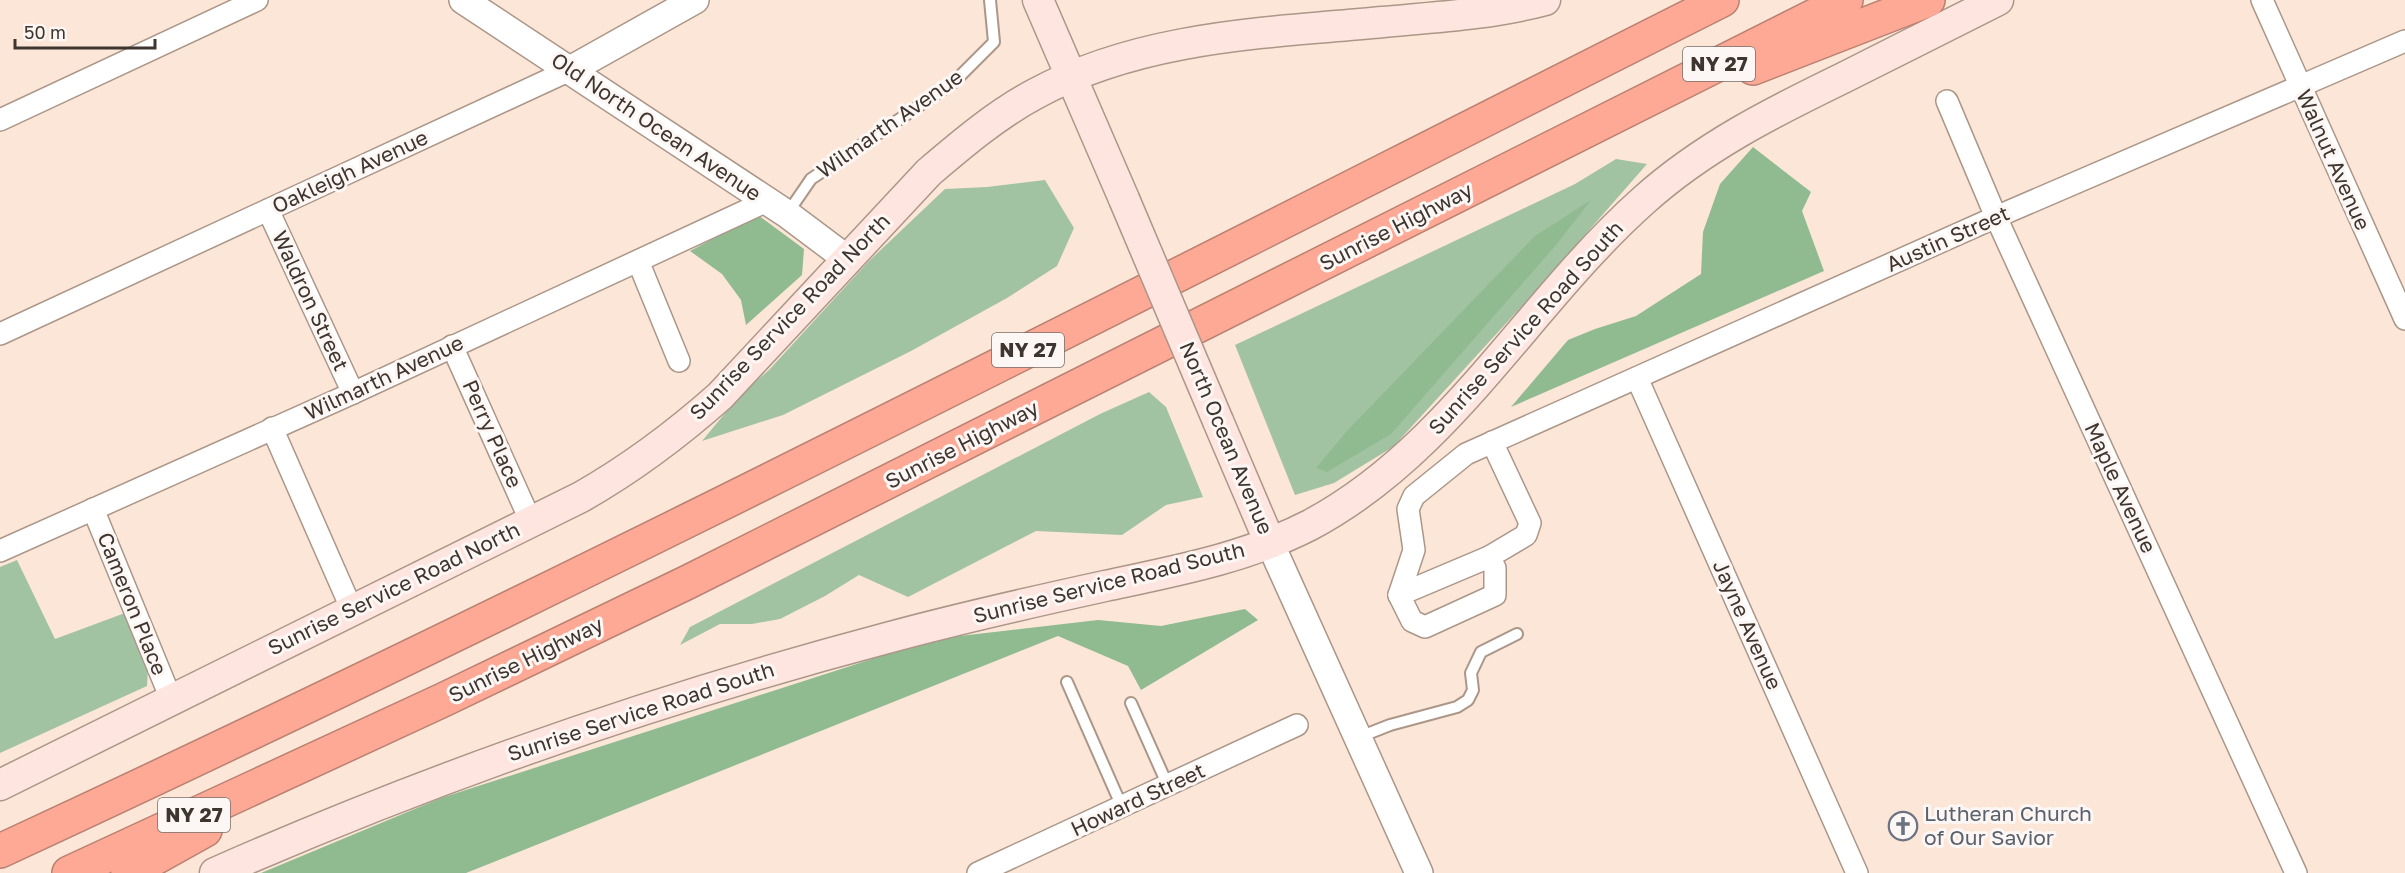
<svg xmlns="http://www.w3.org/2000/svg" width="2405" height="873" font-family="'Golos Text',sans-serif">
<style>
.green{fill:#a2c3a1}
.forest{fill:#90ba90}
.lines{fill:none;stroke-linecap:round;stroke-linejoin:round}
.service-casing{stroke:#ab9688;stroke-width:14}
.minor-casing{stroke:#ab9688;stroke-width:24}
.tertiary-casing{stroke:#ab9688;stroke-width:30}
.secondary-casing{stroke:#ab9688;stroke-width:33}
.motorway-casing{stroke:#ba8071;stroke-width:36}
.service{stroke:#fff;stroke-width:10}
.minor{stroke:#fff;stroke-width:21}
.tertiary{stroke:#fff;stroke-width:27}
.secondary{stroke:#fee5df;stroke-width:30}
.motorway{stroke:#fda995;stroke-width:33}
.secondary-bridge-casing{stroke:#ab9688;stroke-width:33;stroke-linecap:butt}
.secondary-bridge{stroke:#fee5df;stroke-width:30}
.labels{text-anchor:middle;stroke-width:6;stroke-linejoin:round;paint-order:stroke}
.shield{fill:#fcf7f4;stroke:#776f6a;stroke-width:1.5}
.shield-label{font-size:20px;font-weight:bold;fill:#3e352f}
.street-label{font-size:21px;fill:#3e352f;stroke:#fcf7f4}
.worship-label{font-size:21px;fill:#5b616d;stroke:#fcf7f4;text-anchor:start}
</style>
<rect width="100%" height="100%" fill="#fce6d7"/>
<!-- green -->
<g class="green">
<path d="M1616,159L1647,164L1542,284L1393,447L1334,483L1295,495L1235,345L1575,184Z"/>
<path d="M1045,180L1074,228L1057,266L1007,298L911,351L783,415L702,441L741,394L769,370L868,262L945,189L987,187Z"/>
<path d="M1149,392L1166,407L1203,497L1166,505L1122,535L1036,531L908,597L859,575L825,596L780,619L752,624H720L680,645L690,627L1100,414Z"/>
<path d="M17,560L55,639L125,613L148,666L147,686L0,753V567Z"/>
</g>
<!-- forest -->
<g class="forest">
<path d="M1753,147L1811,192L1802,211L1824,271L1511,407L1568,340L1595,329L1636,316L1701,274L1703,232L1720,184Z"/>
<path d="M1591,200L1556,245L1391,434L1327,472L1316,468L1346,432L1535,236Z"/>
<path d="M758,215L804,249L802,275L746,325L741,300L722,274L690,251Z"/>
<path d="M1245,609L1258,620L1141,690L1128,666L1058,636L466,873H261L441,798L934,639L1098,620L1161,626Z"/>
</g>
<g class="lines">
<!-- service casing -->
<g class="service-casing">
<g id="service">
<path d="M787,214L811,179L953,83L994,42L990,0"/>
<path d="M1067,682L1122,807"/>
<path d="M1131,703L1168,786"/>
<path d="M1357,738L1390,725L1457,707L1468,700L1473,690L1471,673L1481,652L1517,634"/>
</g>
</g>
<!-- minor casing -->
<g class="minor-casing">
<g id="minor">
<path d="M2262,0L2405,319"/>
<path d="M1947,101L1996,217L2296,873"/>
<path d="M0,120L257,0"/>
<path d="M268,210L353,393"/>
<path d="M638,261L679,361"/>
<path d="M0,334L570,70"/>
<path d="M452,346L531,522"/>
<path d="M1637,378L1857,873"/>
<path d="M272,428L352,610"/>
<path d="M93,509L171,699"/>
<path d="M0,551L353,393L767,201"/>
<path d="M1489,557L1495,568V595L1425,627L1412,621L1399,595L1414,550L1408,509L1414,496L1466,454L1996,217L2405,41"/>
<path d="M1399,595L1489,557L1526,535L1530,523L1492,442"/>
<path d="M978,873L1297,725"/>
</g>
</g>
<!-- tertiary casing -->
<g class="tertiary-casing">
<g id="tertiary">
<path d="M463,0L787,214L847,259"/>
<path d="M570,70L695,0"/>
<path d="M1270,543L1419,873"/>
</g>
</g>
<!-- secondary casing -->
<g class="secondary-casing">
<g id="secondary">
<path d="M1038,0L1124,199"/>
<path d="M1218,421L1270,543"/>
<path d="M0,785L581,497C632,468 676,435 720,396L929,172C962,144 996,115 1035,94C1142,36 1265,33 1383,22C1438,17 1492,14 1545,0"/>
<path d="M215,873C433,777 657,699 887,638C960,618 1032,602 1105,586C1175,571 1246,558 1310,525C1451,450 1528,303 1644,200C1703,147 1773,112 1843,78C1895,52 1946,26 1998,0"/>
</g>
</g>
<!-- motorway casing -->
<g class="motorway-casing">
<g id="motorway">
<path d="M1753,68L1928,0"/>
<path d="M0,851C581,582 1150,288 1722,0"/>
<path d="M69,873L443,700L688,582L1846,0"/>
<path d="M128,873L205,830"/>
</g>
</g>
<!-- service -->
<use href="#service" class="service"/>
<!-- minor -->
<use href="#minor" class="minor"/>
<!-- tertiary -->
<use href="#tertiary" class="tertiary"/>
<!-- secondary -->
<use href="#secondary" class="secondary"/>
<!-- motorway -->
<use href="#motorway" class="motorway"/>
<!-- secondary-bridge casing -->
<g class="secondary-bridge-casing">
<path id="secondary-bridge" d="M1124,199L1218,421"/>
</g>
<!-- secondary-bridge -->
<use href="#secondary-bridge" class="secondary-bridge"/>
</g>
<!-- icons -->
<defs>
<g id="church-ring" transform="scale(1.5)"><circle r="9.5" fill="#fcf7f4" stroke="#6b7280" stroke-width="1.5"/><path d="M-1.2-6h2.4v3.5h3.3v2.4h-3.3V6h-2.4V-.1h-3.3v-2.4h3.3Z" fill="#6b7280"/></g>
</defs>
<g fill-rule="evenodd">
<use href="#church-ring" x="1903" y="826"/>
</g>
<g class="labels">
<!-- shield labels -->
<g class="shield">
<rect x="1683" y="47" width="72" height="34" rx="4.5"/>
<rect x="992" y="333" width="72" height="34" rx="4.5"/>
<rect x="158" y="798" width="72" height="34" rx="4.5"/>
</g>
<g class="shield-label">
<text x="1719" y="71">NY 27</text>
<text x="1028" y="357">NY 27</text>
<text x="194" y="822">NY 27</text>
</g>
<!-- street labels -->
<g class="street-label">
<text transform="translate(890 124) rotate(-35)" y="7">Wilmarth Avenue</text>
<text transform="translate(656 127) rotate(34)" y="7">Old North Ocean Avenue</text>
<text transform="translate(2333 160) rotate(66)" y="7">Walnut Avenue</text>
<text transform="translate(350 172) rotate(-25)" y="7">Oakleigh Avenue</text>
<text transform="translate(1396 227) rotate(-27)" y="7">Sunrise Highway</text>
<text transform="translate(1948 239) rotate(-24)" y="7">Austin Street</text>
<text transform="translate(310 301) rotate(65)" y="7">Waldron Street</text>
<text transform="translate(790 317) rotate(-46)" y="7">Sunrise Service Road North</text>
<text transform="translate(1526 328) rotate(-48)" y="7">Sunrise Service Road South</text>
<text transform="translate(384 378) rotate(-25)" y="7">Wilmarth Avenue</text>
<text transform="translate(492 434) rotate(66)" y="7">Perry Place</text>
<text transform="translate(1226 438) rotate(67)" y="7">North Ocean Avenue</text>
<text transform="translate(962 445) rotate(-27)" y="7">Sunrise Highway</text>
<text transform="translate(2120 488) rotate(65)" y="7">Maple Avenue</text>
<text transform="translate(1109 583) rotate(-14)" y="7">Sunrise Service Road South</text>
<text transform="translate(394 589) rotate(-26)" y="7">Sunrise Service Road North</text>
<text transform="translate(132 604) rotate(68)" y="7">Cameron Place</text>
<text transform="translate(1747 625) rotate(66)" y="7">Jayne Avenue</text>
<text transform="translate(526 660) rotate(-26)" y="7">Sunrise Highway</text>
<text transform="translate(641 712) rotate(-18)" y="7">Sunrise Service Road South</text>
<text transform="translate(1138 800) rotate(-25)" y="7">Howard Street</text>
</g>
<!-- worship labels -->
<g class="worship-label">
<text x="1924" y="821">Lutheran Church<tspan x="1924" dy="24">of Our Savior</tspan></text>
</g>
</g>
<!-- scale -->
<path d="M15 39v9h140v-9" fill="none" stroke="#3e352f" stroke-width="3"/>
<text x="24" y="39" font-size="18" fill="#3e352f" stroke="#fcf7f4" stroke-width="4.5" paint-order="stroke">50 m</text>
</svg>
